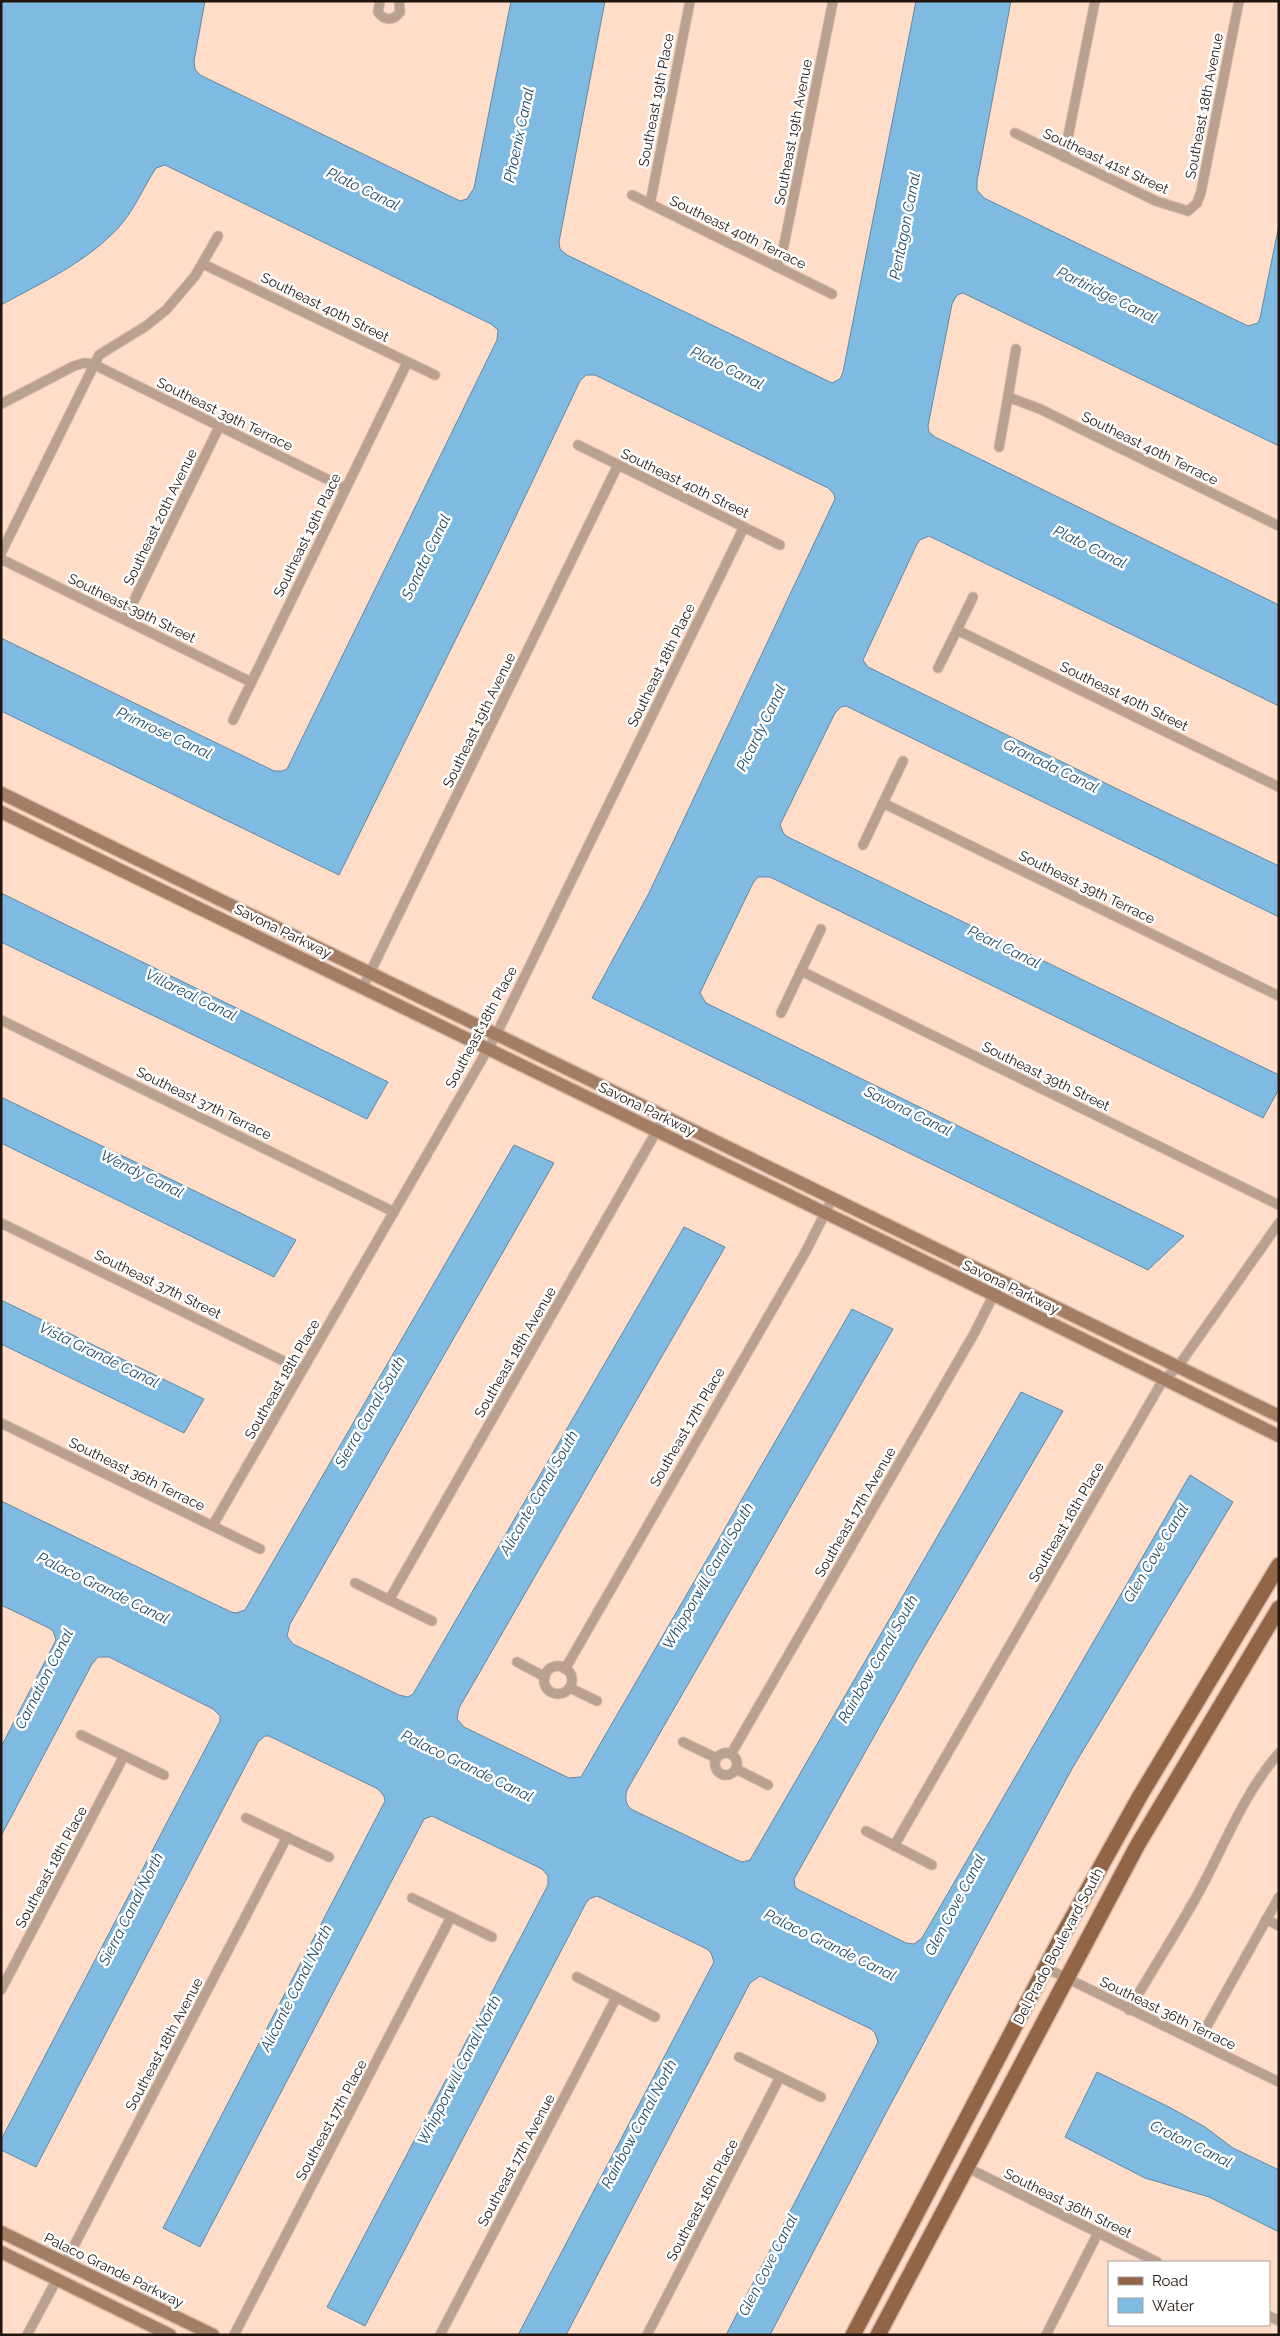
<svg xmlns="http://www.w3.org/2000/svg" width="1280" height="2336" font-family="Raleway,sans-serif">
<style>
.water{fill:#7ebae2;stroke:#6288a2}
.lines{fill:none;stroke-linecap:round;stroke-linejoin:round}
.street-casing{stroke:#d7b9a7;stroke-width:11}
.secondary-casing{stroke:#d7b9a7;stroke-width:15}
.primary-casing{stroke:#d7b9a7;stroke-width:18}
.street{stroke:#b9a08f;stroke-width:9}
.secondary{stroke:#a37e65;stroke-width:12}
.primary{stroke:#926547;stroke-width:15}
.labels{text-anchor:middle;stroke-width:5;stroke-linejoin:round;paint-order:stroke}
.street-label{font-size:14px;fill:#21150e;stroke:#fff}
.water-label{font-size:15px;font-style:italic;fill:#1d4b67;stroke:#fff}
</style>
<rect width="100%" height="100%" fill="#ffddc8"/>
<!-- water -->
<g class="water">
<path d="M1,1H205L194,61L195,69L200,75L460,201L467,199L474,188L511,1H605L559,242L560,249L567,255L832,383L840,379L843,372L916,1H1011L977,181V190L984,198L1248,326L1258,323L1260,318L1279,225V446L963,293L957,295L952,304L928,426L929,432L935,437L1279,605V706L929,536L920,540L917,544L863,660L868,667L1142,801L1279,866V917L846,706L841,707L835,713L780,825L784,834L788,837L1279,1075V1089L1263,1118L770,877H758L753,883L700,993L706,1003L1184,1236L1148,1270L592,998L649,893L835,499L834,494L828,488L595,375H586L580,381L494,562L339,875L1,711V638L274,771H282L287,769L497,340L498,330L491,324L165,165L156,168C143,188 135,209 119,227C87,262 43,282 1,305Z"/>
<path d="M1,893L388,1082L367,1119L1,942Z"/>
<path d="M1,1097L296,1240L274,1277L1,1143Z"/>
<path d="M514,1145L554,1163L290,1624L287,1636L293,1644L399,1695L408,1697L413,1694L684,1227L725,1247L459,1708L457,1719L464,1727L569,1778L581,1777L852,1309L893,1329L627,1790C625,1798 625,1803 631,1809L737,1860L742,1862L750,1860L1021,1392L1063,1411L918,1658L794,1879L795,1887L799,1890L906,1943L914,1944L922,1938L1190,1475L1233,1502L1073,1767L887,2111L770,2335H726L878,2042L875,2033L871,2029L760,1976L750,1983L566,2335H518L714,1962L711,1953L707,1949L597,1896L589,1899L586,1903L365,2326L327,2307L548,1885V1876L542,1869L432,1816L424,1819L422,1823L200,2247L163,2228L385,1801L384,1796L378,1789L269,1736H265L258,1742L36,2167L1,2150V2140L220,1721V1716L213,1709L109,1657H98L92,1664L1,1836V1747L56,1640L53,1631L49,1628L1,1605V1501L231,1612L236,1613L245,1610Z"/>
<path d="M1,1300L204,1399L184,1433L1,1344Z"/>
<path d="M1097,2072L1171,2108L1205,2127L1233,2148L1279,2170V2232L1209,2197L1145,2178L1065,2137Z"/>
</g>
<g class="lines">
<!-- street casing -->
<g class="street-casing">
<g id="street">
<path d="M380,1L378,12C384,21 394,21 400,12L399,1"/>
<path d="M1015,133L1156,201L1188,211L1197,203L1201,192L1239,1"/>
<path d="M1064,157L1095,1"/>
<path d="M632,195L832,294"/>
<path d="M650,204L690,1"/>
<path d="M203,264L435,375"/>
<path d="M777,267L784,245L833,1"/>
<path d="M1016,349L1008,397L1040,409L1279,526"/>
<path d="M1,404L74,366L84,363L93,364L345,488"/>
<path d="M578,445L780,545"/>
<path d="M999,447L1008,397"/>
<path d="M1,553L99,355L146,326L166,310L195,276L218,236"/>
<path d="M1,559L251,682"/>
<path d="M125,619L219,427"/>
<path d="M957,630L973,597"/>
<path d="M938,668L957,630L1279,787"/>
<path d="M233,720L407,363"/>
<path d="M883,803L1279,996"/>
<path d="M863,845L903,761"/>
<path d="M801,971L1279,1205"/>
<path d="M363,987L618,465"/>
<path d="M781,1013L821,929"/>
<path d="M1,1020L394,1212"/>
<path d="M1,1223L302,1370"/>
<path d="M1,1423L260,1549"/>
<path d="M213,1525L496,1035L744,527"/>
<path d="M355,1583L432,1621"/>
<path d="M389,1600L664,1118"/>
<path d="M517,1662L545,1677"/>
<circle cx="558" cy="1680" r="14"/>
<path d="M565,1669L806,1251L832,1199"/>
<path d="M570,1688L597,1701"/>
<path d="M81,1735L164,1775"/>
<path d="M683,1742L716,1758"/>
<circle cx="726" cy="1764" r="11"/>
<path d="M731,1754L975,1332L1000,1282"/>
<path d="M736,1769L768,1785"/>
<path d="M246,1818L329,1857"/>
<path d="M866,1831L932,1865"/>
<path d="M894,1846L1163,1380L1177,1368L1279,1223"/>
<path d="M412,1898L492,1937"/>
<path d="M1266,1919L1279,1926"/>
<path d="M1046,1968L1279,2082"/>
<path d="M577,1977L655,2017"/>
<path d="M1,1990L124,1756"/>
<path d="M1129,2010C1152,1970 1177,1932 1199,1892C1224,1846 1244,1793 1279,1753"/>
<path d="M1198,2042L1279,1897"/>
<path d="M739,2057L821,2097"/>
<path d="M966,2167L1157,2262"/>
<path d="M65,2263L287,1837"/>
<path d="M1269,2316L1279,2321"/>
<path d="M27,2335L57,2279"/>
<path d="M234,2335L451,1917"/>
<path d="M440,2335L616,1998"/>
<path d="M647,2335L780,2077"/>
<path d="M1046,2335L1098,2233"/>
</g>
</g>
<!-- secondary casing -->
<g class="secondary-casing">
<g id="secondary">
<path d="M1,793L1279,1416"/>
<path d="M1,812L994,1295L1279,1436"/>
<path d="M1,2232L213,2335"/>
<path d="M1,2252L170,2335"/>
</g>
</g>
<!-- primary casing -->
<g class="primary-casing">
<g id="primary">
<path d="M853,2335L1061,1938L1140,1796L1279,1565"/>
<path d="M878,2335L1137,1846L1279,1608"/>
</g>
</g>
<!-- street -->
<use href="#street" class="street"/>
<!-- secondary -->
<use href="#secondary" class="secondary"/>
<!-- primary -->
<use href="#primary" class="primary"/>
</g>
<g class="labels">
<!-- street labels -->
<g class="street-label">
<text transform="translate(656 100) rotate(-79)" y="5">Southeast 19th Place</text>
<text transform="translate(1204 106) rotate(-79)" y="5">Southeast 18th Avenue</text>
<text transform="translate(793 132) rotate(-79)" y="5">Southeast 19th Avenue</text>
<text transform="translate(1106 161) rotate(25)" y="5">Southeast 41st Street</text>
<text transform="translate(738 232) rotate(26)" y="5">Southeast 40th Terrace</text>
<text transform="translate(325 307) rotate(26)" y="5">Southeast 40th Street</text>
<text transform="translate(225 414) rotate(26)" y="5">Southeast 39th Terrace</text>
<text transform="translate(1150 448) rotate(26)" y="5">Southeast 40th Terrace</text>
<text transform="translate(685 483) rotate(26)" y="5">Southeast 40th Street</text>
<text transform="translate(160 517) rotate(-64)" y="5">Southeast 20th Avenue</text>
<text transform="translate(307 535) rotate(-64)" y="5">Southeast 19th Place</text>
<text transform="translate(132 608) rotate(26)" y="5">Southeast 39th Street</text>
<text transform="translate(661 665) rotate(-64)" y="5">Southeast 18th Place</text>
<text transform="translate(1124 696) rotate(26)" y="5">Southeast 40th Street</text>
<text transform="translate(479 720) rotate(-64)" y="5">Southeast 19th Avenue</text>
<text transform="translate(1087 887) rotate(26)" y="5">Southeast 39th Terrace</text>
<text transform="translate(283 931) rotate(26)" y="5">Savona Parkway</text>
<text transform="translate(481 1027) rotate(-62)" y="5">Southeast 18th Place</text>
<text transform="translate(1046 1076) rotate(26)" y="5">Southeast 39th Street</text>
<text transform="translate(204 1103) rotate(26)" y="5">Southeast 37th Terrace</text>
<text transform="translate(647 1109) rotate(26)" y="5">Savona Parkway</text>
<text transform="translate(158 1284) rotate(26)" y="5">Southeast 37th Street</text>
<text transform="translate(1011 1287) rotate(26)" y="5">Savona Parkway</text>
<text transform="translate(515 1352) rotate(-60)" y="5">Southeast 18th Avenue</text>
<text transform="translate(282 1379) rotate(-60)" y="5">Southeast 18th Place</text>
<text transform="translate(687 1427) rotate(-60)" y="5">Southeast 17th Place</text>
<text transform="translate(137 1474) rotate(26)" y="5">Southeast 36th Terrace</text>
<text transform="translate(855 1512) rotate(-60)" y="5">Southeast 17th Avenue</text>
<text transform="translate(1066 1522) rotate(-60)" y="5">Southeast 16th Place</text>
<text transform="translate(51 1867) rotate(-62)" y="5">Southeast 18th Place</text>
<text transform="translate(1058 1946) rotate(-62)" y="5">Del Prado Boulevard South</text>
<text transform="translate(1168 2013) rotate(26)" y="5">Southeast 36th Terrace</text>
<text transform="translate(164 2044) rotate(-62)" y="5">Southeast 18th Avenue</text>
<text transform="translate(331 2120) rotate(-62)" y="5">Southeast 17th Place</text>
<text transform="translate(516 2160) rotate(-62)" y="5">Southeast 17th Avenue</text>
<text transform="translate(702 2200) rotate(-62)" y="5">Southeast 16th Place</text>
<text transform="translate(1068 2203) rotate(26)" y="5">Southeast 36th Street</text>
<text transform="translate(114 2270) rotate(26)" y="5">Palaco Grande Parkway</text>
</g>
<!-- water labels -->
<g class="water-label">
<text transform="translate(519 135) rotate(-78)" y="5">Phoenix Canal</text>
<text transform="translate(363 189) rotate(26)" y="5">Plato Canal</text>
<text transform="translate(905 226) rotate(-79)" y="5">Pentagon Canal</text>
<text transform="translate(1107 295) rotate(26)" y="5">Partiridge Canal</text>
<text transform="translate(727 368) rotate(26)" y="5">Plato Canal</text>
<text transform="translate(1090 547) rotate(26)" y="5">Plato Canal</text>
<text transform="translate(426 557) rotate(-64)" y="5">Sonata Canal</text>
<text transform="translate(761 728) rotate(-64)" y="5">Picardy Canal</text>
<text transform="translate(164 733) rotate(25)" y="5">Primrose Canal</text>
<text transform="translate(1051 766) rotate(26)" y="5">Granada Canal</text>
<text transform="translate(1004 947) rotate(26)" y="5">Pearl Canal</text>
<text transform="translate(191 995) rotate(26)" y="5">Villareal Canal</text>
<text transform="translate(908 1111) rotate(26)" y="5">Savona Canal</text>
<text transform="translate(142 1174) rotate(26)" y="5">Wendy Canal</text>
<text transform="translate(99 1355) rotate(26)" y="5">Vista Grande Canal</text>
<text transform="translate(370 1412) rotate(-60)" y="5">Sierra Canal South</text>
<text transform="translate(539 1493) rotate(-60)" y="5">Alicante Canal South</text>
<text transform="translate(1156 1553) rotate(-59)" y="5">Glen Cove Canal</text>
<text transform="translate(708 1576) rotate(-60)" y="5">Whipporwill Canal South</text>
<text transform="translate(103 1588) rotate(26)" y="5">Palaco Grande Canal</text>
<text transform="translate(878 1659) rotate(-60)" y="5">Rainbow Canal South</text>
<text transform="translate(44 1679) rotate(-63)" y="5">Carnation Canal</text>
<text transform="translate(467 1766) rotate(26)" y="5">Palaco Grande Canal</text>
<text transform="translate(955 1905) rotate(-62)" y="5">Glen Cove Canal</text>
<text transform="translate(131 1909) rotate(-63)" y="5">Sierra Canal North</text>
<text transform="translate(830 1945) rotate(26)" y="5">Palaco Grande Canal</text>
<text transform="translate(296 1988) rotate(-63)" y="5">Alicante Canal North</text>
<text transform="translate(459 2070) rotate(-63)" y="5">Whipporwill Canal North</text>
<text transform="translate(639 2124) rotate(-62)" y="5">Rainbow Canal North</text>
<text transform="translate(1191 2144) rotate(26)" y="5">Croton Canal</text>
<text transform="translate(768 2265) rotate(-63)" y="5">Glen Cove Canal</text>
</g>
</g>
<!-- border -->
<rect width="1280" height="2336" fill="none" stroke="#21150e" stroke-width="5"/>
<!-- legend -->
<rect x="1108" y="2261" width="162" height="65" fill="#ffffff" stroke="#a6a19f"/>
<rect x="1118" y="2277" width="25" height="8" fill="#926547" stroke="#a6a19f"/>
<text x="1152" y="2286" font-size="15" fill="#21150e">Road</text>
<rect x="1118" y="2298" width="25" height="15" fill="#7ebae2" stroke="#a6a19f"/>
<text x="1152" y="2311" font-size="15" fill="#21150e">Water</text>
</svg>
